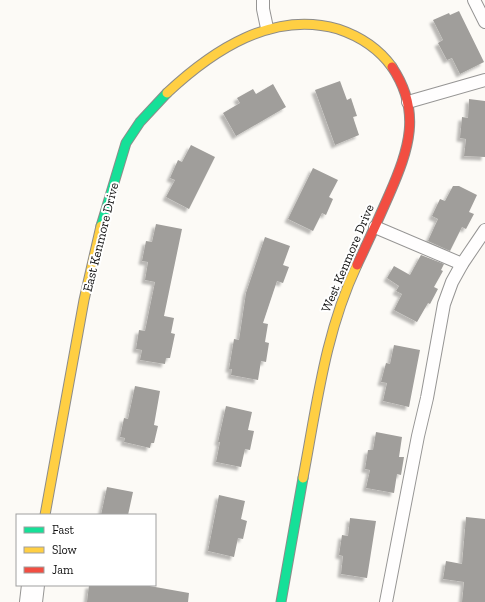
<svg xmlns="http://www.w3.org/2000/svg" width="485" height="602" font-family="'Zilla Slab',serif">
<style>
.building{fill:#a09e9b;filter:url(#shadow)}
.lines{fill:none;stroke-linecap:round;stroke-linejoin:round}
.lane-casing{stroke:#969594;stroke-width:14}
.street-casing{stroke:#969594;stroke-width:24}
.fast-casing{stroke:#8d8c8a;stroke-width:11}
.slow-casing{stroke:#8d8c8a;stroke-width:11}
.jam-casing{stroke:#8d8c8a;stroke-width:11}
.lane{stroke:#fffefe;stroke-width:12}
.street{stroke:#fffefe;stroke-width:22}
.fast{stroke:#16e098;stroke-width:9}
.slow{stroke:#ffcf43;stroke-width:9}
.jam{stroke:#f24e42;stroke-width:9}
.labels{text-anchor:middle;stroke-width:4;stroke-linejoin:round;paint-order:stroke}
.street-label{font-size:13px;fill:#101010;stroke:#fff}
</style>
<defs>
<filter id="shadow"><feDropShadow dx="-3.5" dy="3.5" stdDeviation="1" flood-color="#0004"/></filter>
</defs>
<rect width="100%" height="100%" fill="#fcfaf6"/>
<!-- building -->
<g class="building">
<path d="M459,11L484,62L460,74L452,58L447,60L438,43L443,40L433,20L449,13L450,15Z"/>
<path d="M340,81L347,100L351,98L357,116L353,117L359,135L335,145L315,90Z"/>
<path d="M273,84L286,107L236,136L223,113L240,103L237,98L253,89L256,94Z"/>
<path d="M469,99L485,101V157L464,156L466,139L460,138L462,117L468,118Z"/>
<path d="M191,145L215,157L189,209L166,197L175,180L170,178L178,160L182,162Z"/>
<path d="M313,168L338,180L329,197L333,199L326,215L322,213L313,231L288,219Z"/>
<path d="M453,186H459L477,195L469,212L474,214L466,229L462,227L450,251L428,241L438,219L432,216L440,199L445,201Z"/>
<path d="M156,224L182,229L164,316L174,318L171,333L175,334L170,358H166L165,364L140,360L142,350L136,349L139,330L145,331L155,282L145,280L148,262L142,261L146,241L152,242Z"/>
<path d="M265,237L290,246L283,265L289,267L283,283L277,281L263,323L268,324L265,342L269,343L266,362L261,361L258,380L231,375L232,369H229L234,339L239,340L246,293Z"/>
<path d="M421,255L444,264L441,270L443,271L434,287L438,289L430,304L428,303L417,322L394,310L402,294L396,291L399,286L387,278L394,266L410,275Z"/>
<path d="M394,345L420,350L409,407L383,401L387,383L381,382L386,363L390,364Z"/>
<path d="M135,386L160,391L154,425L158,426L154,443H151L150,448L124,442L125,438L120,437L124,418L128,419Z"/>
<path d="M226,406L252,412L248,430L254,431L250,450L245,449L241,467L216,462L220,442H218Z"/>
<path d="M376,432L402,437L399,457H404L401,475L397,474L394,493L366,488L370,470L365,469L368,450H373Z"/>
<path d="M107,487L133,492L128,515H101Z"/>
<path d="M219,495L245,501L241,519L247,521L243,539L238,538L234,557L208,551Z"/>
<path d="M466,517L485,519V602H462L464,582L443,579L446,561L462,564Z"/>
<path d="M350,518L376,521L367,578L341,574L343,556L339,555L342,535L348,536Z"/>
<path d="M89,585H144L189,593L188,602H87Z"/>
</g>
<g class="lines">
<!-- lane casing -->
<g class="lane-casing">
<g id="lane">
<path d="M263,0V9L267,28"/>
<path d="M474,0L485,22"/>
<path d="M408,102L485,80"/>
<path d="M375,227L462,264"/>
<path d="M386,602L418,436L427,398L444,304L452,282L462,264L485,230"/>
</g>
</g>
<!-- street casing -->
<g class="street-casing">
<path id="street" d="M31,602L33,585"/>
</g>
<!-- fast casing -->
<g class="fast-casing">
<g id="fast">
<path d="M101,226L126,143L140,122L167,93"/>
<path d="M281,602L303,478"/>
</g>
</g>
<!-- slow casing -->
<g class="slow-casing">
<g id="slow">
<path d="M167,93C213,50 273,10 338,29C359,36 379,49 392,67"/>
<path d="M303,478C317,404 325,333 357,265"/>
<path d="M45,515L84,300L101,226"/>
</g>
</g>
<!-- jam casing -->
<g class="jam-casing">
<path id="jam" d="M357,265C368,242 379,218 389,195C409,149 422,112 392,67"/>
</g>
<!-- lane -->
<use href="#lane" class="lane"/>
<!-- street -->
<use href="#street" class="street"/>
<!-- fast -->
<use href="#fast" class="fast"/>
<!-- slow -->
<use href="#slow" class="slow"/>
<!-- jam -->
<use href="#jam" class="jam"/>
</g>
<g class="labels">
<!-- street labels -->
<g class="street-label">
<text transform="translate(100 237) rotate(-76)" y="5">East Kenmore Drive</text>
<text transform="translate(347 258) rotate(-67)" y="5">West Kenmore Drive</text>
</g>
</g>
<!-- legend -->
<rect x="16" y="514" width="140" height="72" fill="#ffffff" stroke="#9f9f9f"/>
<rect x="24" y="527" width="20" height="6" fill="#16e098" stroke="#9f9f9f"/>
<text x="52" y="534" font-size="12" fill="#101010">Fast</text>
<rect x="24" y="547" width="20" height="6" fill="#ffcf43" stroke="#9f9f9f"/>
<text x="52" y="554" font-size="12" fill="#101010">Slow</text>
<rect x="24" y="567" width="20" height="6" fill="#f24e42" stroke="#9f9f9f"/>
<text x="52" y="574" font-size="12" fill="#101010">Jam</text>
</svg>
